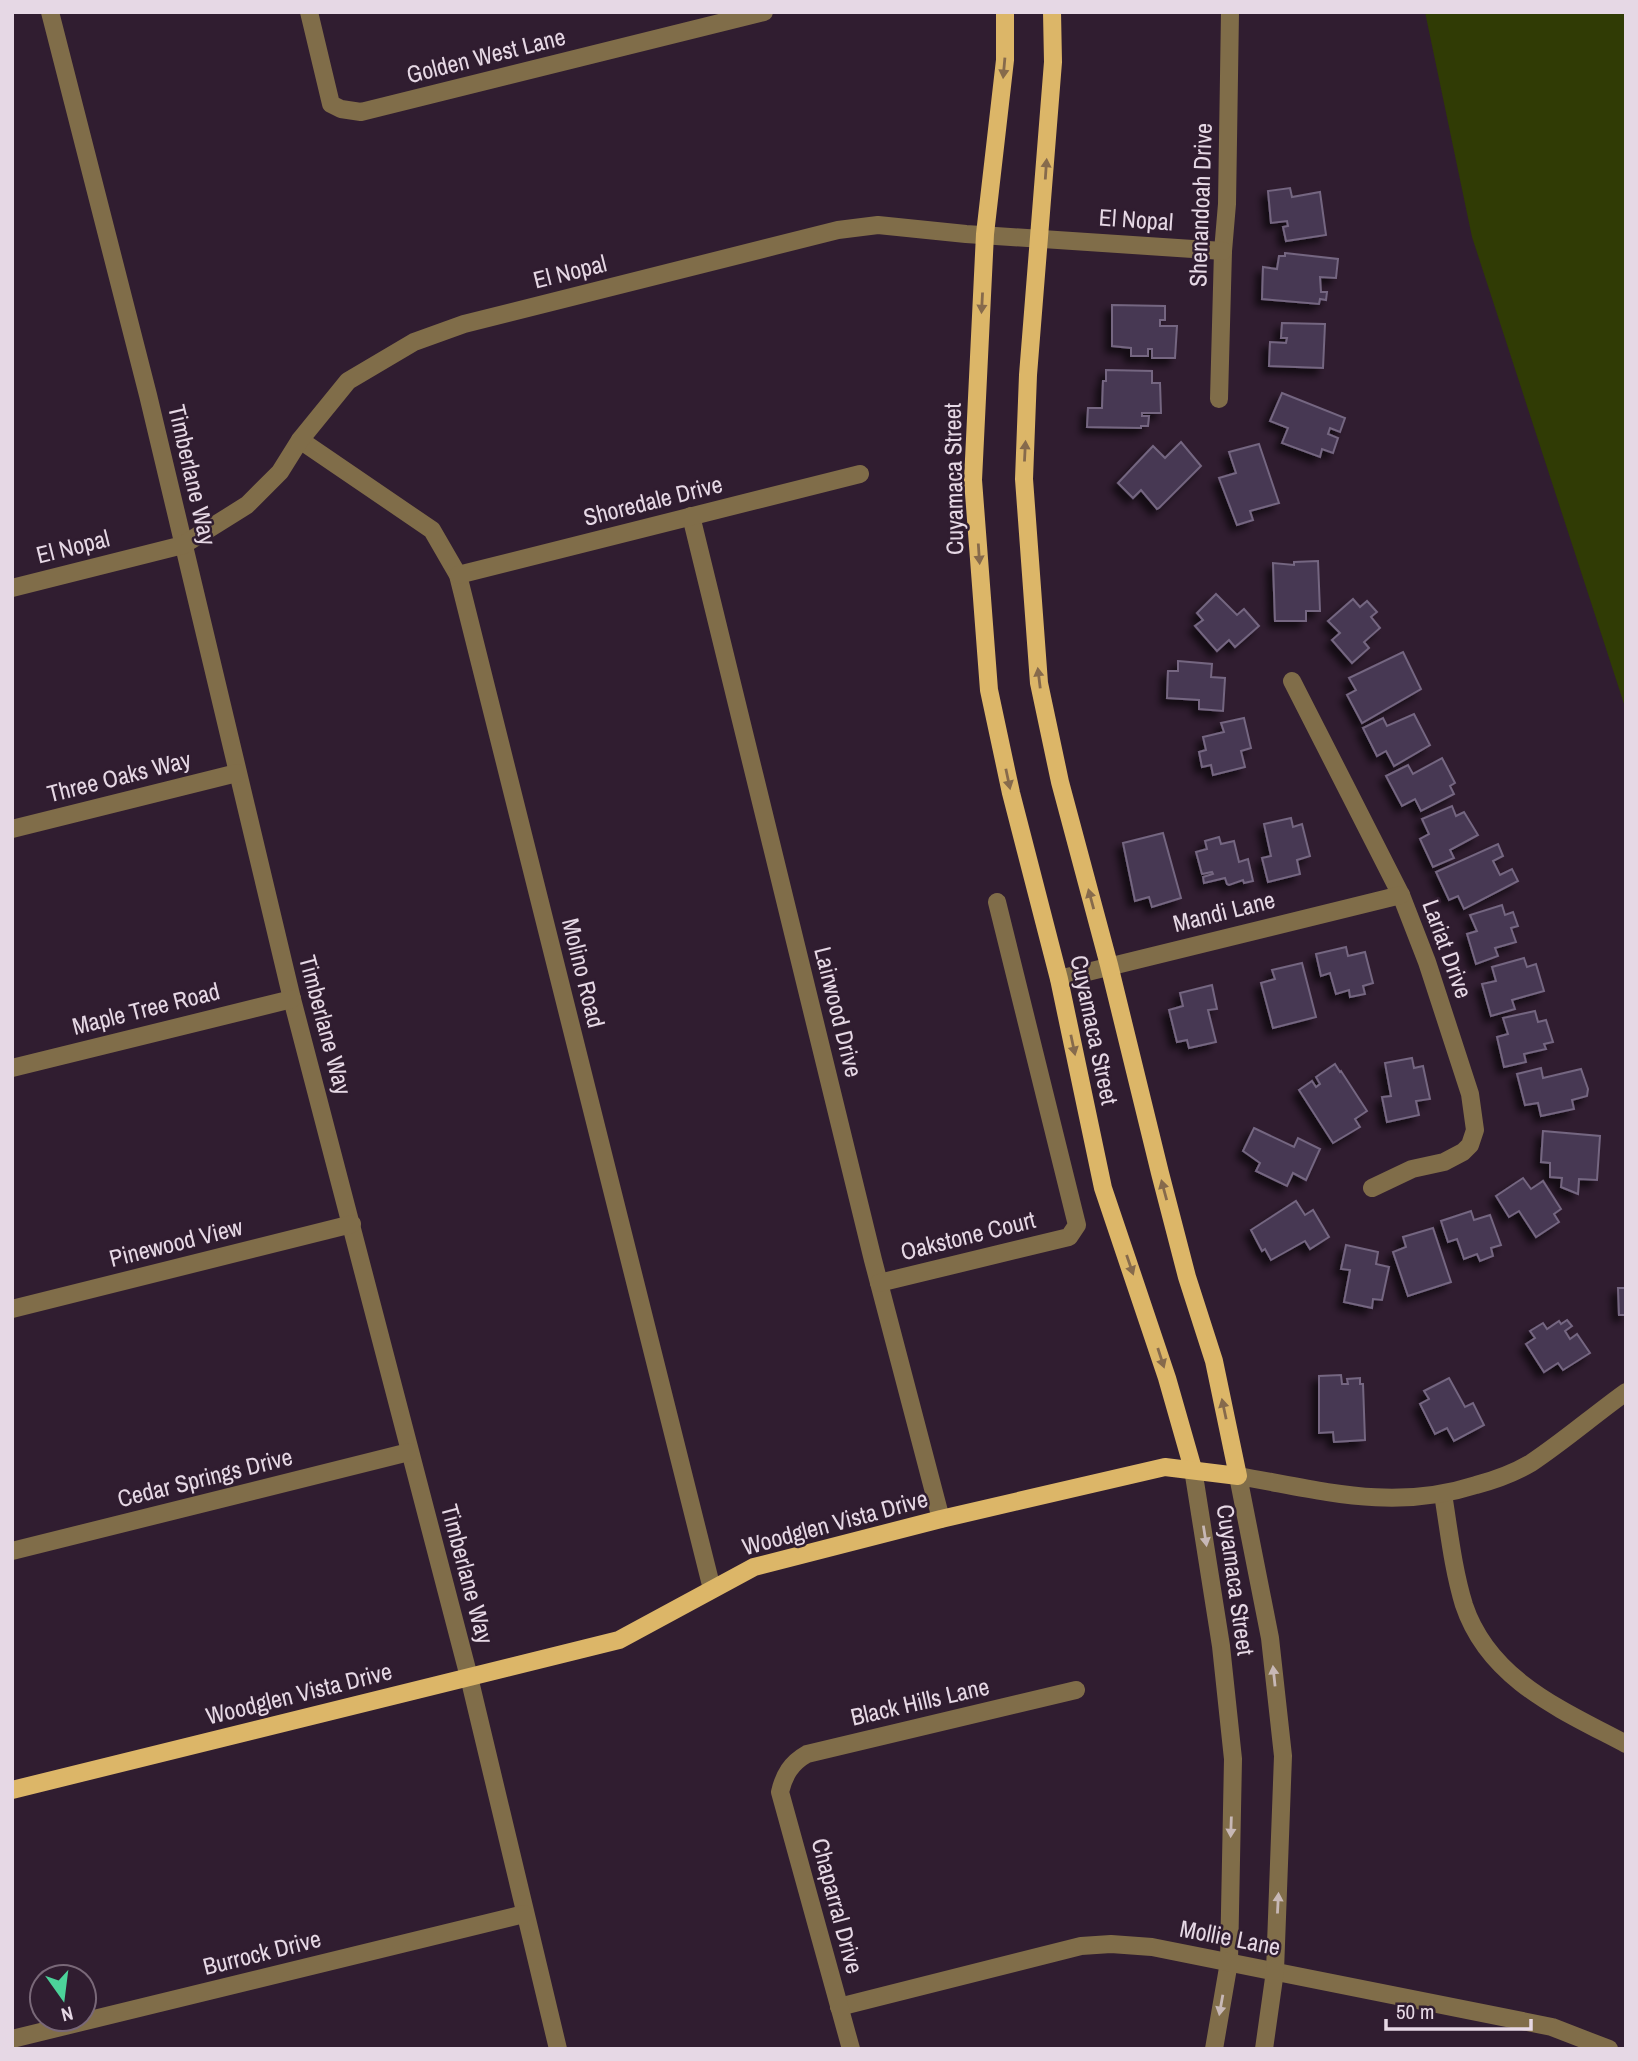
<svg xmlns="http://www.w3.org/2000/svg" width="1638" height="2061" font-family="'Archivo Narrow',sans-serif">
<style>
.grass{fill:#303b05}
.building{fill:#463952;stroke:#746681;stroke-width:2;filter:url(#shadow)}
.lines{fill:none;stroke-linecap:round;stroke-linejoin:round}
.minor{stroke:#806d49;stroke-width:18}
.major{stroke:#dcb668;stroke-width:18}
.oneway{fill:#866a4c}
.oneway2{fill:#c7b8b6}
.labels{text-anchor:middle;stroke-width:5;stroke-linejoin:round;paint-order:stroke}
.street-label{font-size:24px;fill:#e6d8e5;stroke:#301d30}
</style>
<defs>
<filter id="shadow"><feDropShadow dx="-6" dy="6" stdDeviation="3.5" flood-color="#0009"/></filter>
</defs>
<rect width="100%" height="100%" fill="#301d30"/>
<!-- grass -->
<path class="grass" d="M1425,12H1626V710L1472,237Z"/>
<!-- building -->
<g class="building">
<path d="M1290,188L1292,197L1320,192L1326,235L1286,241L1283,227L1288,226L1287,221L1271,223L1268,191Z"/>
<path d="M1285,253L1338,259L1336,278L1320,277L1321,292H1327L1326,300L1320,299L1319,304L1262,299L1263,267L1277,269L1279,256H1285Z"/>
<path d="M1112,305L1165,306V320H1160V326H1177L1175,358H1152V349H1148V356H1131V348L1112,346Z"/>
<path d="M1282,323L1325,324L1323,368L1269,366L1270,342L1286,343L1287,338H1281Z"/>
<path d="M1106,370L1152,371V383H1160L1161,413H1142V416H1149L1148,426H1141V428L1087,427L1088,408H1102L1103,381H1106Z"/>
<path d="M1282,393L1345,418L1340,432L1330,428L1328,434L1338,438L1333,453L1322,449L1320,457L1282,443L1288,428L1270,421Z"/>
<path d="M1181,442L1201,466L1159,508L1157,509L1141,490L1133,498L1118,483L1153,446L1165,458Z"/>
<path d="M1259,444L1279,503L1250,511L1253,520L1237,525L1219,478L1236,473L1229,452Z"/>
<path d="M1318,561L1320,611H1306V621H1275L1273,563L1294,565V562Z"/>
<path d="M1216,594L1237,615L1244,609L1259,626L1235,647L1229,640L1217,651L1195,626L1203,620L1197,613Z"/>
<path d="M1353,599L1360,607L1367,601L1377,612L1371,617L1380,628L1364,642L1369,648L1352,663L1332,640L1340,633L1328,621Z"/>
<path d="M1403,652L1421,689L1362,723L1347,695L1356,690L1349,678Z"/>
<path d="M1178,661L1212,664L1211,677L1225,678L1223,711L1199,709V700L1167,698L1168,671H1178Z"/>
<path d="M1414,714L1430,745L1394,766L1386,751L1377,756L1363,728L1383,718L1387,726Z"/>
<path d="M1244,718L1251,748L1241,751L1245,767L1213,775L1211,765L1202,767L1199,752L1206,750L1203,737L1224,732L1221,723Z"/>
<path d="M1442,758L1455,783L1450,786L1454,794L1421,811L1415,799L1402,806L1386,776L1408,765L1413,774Z"/>
<path d="M1452,806L1456,816L1464,812L1478,835L1450,850L1454,858L1433,867L1420,839L1429,834L1422,819Z"/>
<path d="M1291,818L1293,827L1302,824L1310,856L1297,860L1300,874L1268,882L1262,858L1271,856L1264,824Z"/>
<path d="M1163,833L1181,898L1152,907L1149,897L1135,901L1123,843Z"/>
<path d="M1219,837L1221,844L1234,841L1239,862L1248,859L1253,881L1244,883L1243,880L1229,885L1227,884L1225,878L1204,883L1203,877L1213,874L1212,872L1202,874L1196,852L1207,849L1205,841Z"/>
<path d="M1498,844L1503,856L1493,861L1500,875L1512,869L1518,881L1464,909L1458,896L1449,900L1436,872Z"/>
<path d="M1502,905L1505,915L1513,912L1518,926L1511,928L1516,942L1495,948L1498,956L1476,964L1467,934L1477,931L1470,915Z"/>
<path d="M1346,947L1348,956L1365,952L1373,983L1363,986L1365,994L1350,997L1349,990L1336,994L1330,973L1321,976L1316,954Z"/>
<path d="M1524,958L1527,967L1536,964L1544,991L1512,1000L1515,1009L1491,1016L1482,984L1496,981L1492,967Z"/>
<path d="M1302,963L1316,1017L1273,1028L1261,983L1275,979L1272,970Z"/>
<path d="M1212,985L1217,1009L1208,1010L1216,1042L1189,1048L1187,1040L1177,1042L1169,1010L1183,1006L1180,993Z"/>
<path d="M1535,1011L1538,1022L1546,1020L1553,1042L1544,1044L1546,1049L1524,1054L1526,1062L1504,1067L1497,1037L1508,1034L1503,1018Z"/>
<path d="M1412,1058L1414,1068L1423,1066L1430,1099L1416,1101L1419,1115L1387,1122L1382,1097L1391,1096L1385,1063Z"/>
<path d="M1335,1064L1340,1072L1341,1071L1367,1111L1355,1119L1360,1127L1333,1143L1299,1090L1312,1081L1316,1087L1320,1084L1316,1077Z"/>
<path d="M1541,1068L1543,1078L1581,1069L1588,1089L1587,1096L1572,1100L1574,1109L1541,1116L1538,1103L1525,1105L1517,1074Z"/>
<path d="M1254,1128L1294,1147L1298,1138L1320,1149L1306,1180L1293,1173L1287,1186L1256,1171L1260,1163L1243,1151Z"/>
<path d="M1543,1131L1600,1136L1597,1180L1579,1179L1578,1194L1561,1187L1562,1178L1550,1177V1163L1541,1162Z"/>
<path d="M1523,1178L1531,1189L1543,1181L1561,1209L1554,1214L1559,1222L1536,1237L1519,1211L1509,1217L1496,1196Z"/>
<path d="M1296,1201L1305,1215L1313,1210L1329,1237L1310,1249L1305,1241L1271,1260L1265,1249L1262,1251L1251,1230Z"/>
<path d="M1471,1211L1474,1220L1490,1215L1501,1245L1491,1248L1493,1256L1480,1261L1477,1254L1464,1259L1457,1239L1448,1242L1441,1221Z"/>
<path d="M1433,1228L1451,1282L1408,1296L1393,1252L1406,1247L1403,1237Z"/>
<path d="M1346,1245L1378,1252L1376,1264L1389,1267L1382,1300L1373,1299L1372,1308L1344,1302L1350,1270L1341,1269Z"/>
<path d="M1618,1288H1626V1315H1619Z"/>
<path d="M1567,1320L1572,1326L1565,1331L1570,1339L1577,1334L1590,1353L1563,1370L1558,1363L1544,1372L1526,1344L1535,1338L1530,1331L1543,1323L1547,1329L1559,1321L1561,1324Z"/>
<path d="M1341,1375L1342,1384H1348L1347,1379L1360,1378V1384H1363L1365,1440L1334,1442L1333,1432L1319,1433V1376Z"/>
<path d="M1449,1378L1465,1407L1473,1403L1484,1425L1454,1441L1447,1428L1435,1434L1420,1404L1429,1399L1424,1391Z"/>
</g>
<g class="lines">
<!-- minor -->
<g class="minor">
<path d="M50,12L148,395L292,999L469,1677L558,2049"/>
<path d="M309,12L331,104L341,109L361,112L764,12"/>
<path d="M1219,399L1223,251L1227,204L1230,12"/>
<path d="M300,440L432,530L458,575L712,1589"/>
<path d="M691,516L873,1260L941,1519"/>
<path d="M458,575L860,474"/>
<path d="M12,588L183,545L247,505L280,472L300,440L348,381L414,342L464,324L838,230L878,225L966,234L1223,251"/>
<path d="M1292,681L1401,895L1427,962L1470,1094L1475,1130L1470,1145L1463,1152L1444,1162L1412,1169L1372,1188"/>
<path d="M12,829L237,773"/>
<path d="M1059,979L1401,895"/>
<path d="M12,1068L292,999"/>
<path d="M879,1283L1069,1237L1077,1225L997,902"/>
<path d="M12,1309L352,1224"/>
<path d="M1193,1469L1221,1646L1233,1759L1229,1962L1214,2049"/>
<path d="M1443,1494C1449,1531 1453,1569 1464,1605C1489,1680 1562,1710 1626,1744"/>
<path d="M12,1551L409,1452"/>
<path d="M839,2007L1081,1946L1111,1944L1152,1947L1552,2027L1609,2049"/>
<path d="M12,2039L524,1914"/>
<path d="M851,2049L780,1792C784,1775 791,1763 807,1754L1076,1690"/>
<path d="M1264,2049L1275,1971L1283,1756L1270,1638L1238,1476C1321,1490 1392,1512 1476,1485C1495,1480 1514,1473 1531,1463C1564,1441 1594,1415 1626,1392"/>
</g>
<!-- major -->
<g class="major">
<path d="M1005,12V60L985,234L973,480L989,690L1011,793L1059,979L1103,1188L1167,1378L1193,1469"/>
<path d="M12,1790L619,1640L754,1567L941,1519L1165,1467L1238,1476L1214,1361L1187,1277L1160,1173L1109,965L1060,782L1039,683L1024,479L1028,375L1053,62L1052,12"/>
</g>
</g>
<!-- one-way arrows -->
<defs><path id="oneway-solid" d="M-6-.8H1V-3.2L6.5 0L1 3.2V.8H-6Z" transform="scale(1.75)"/></defs>
<g class="oneway">
<use href="#oneway-solid" transform="translate(1004 68) rotate(95)"/>
<use href="#oneway-solid" transform="translate(1046 169) rotate(-86)"/>
<use href="#oneway-solid" transform="translate(982 303) rotate(93)"/>
<use href="#oneway-solid" transform="translate(1025 451) rotate(-87)"/>
<use href="#oneway-solid" transform="translate(979 554) rotate(86)"/>
<use href="#oneway-solid" transform="translate(1039 678) rotate(-97)"/>
<use href="#oneway-solid" transform="translate(1008 779) rotate(78)"/>
<use href="#oneway-solid" transform="translate(1091 899) rotate(-105)"/>
<use href="#oneway-solid" transform="translate(1073 1045) rotate(78)"/>
<use href="#oneway-solid" transform="translate(1164 1190) rotate(-105)"/>
<use href="#oneway-solid" transform="translate(1130 1265) rotate(71)"/>
<use href="#oneway-solid" transform="translate(1161 1358) rotate(72)"/>
<use href="#oneway-solid" transform="translate(1224 1409) rotate(-102)"/>
</g>
<g class="oneway2">
<use href="#oneway-solid" transform="translate(1205 1536) rotate(81)"/>
<use href="#oneway-solid" transform="translate(1274 1676) rotate(-96)"/>
<use href="#oneway-solid" transform="translate(1231 1827) rotate(92)"/>
<use href="#oneway-solid" transform="translate(1278 1903) rotate(-87)"/>
<use href="#oneway-solid" transform="translate(1221 2005) rotate(100)"/>
</g>
<g class="labels">
<!-- street labels -->
<g class="street-label">
<text transform="translate(486 56) rotate(-14)" y="8">Golden West Lane</text>
<text transform="translate(1201 205) rotate(-88)" y="8">Shenandoah Drive</text>
<text transform="translate(1136 220) rotate(4)" y="8">El Nopal</text>
<text transform="translate(570 272) rotate(-14)" y="8">El Nopal</text>
<text transform="translate(192 475) rotate(77)" y="8">Timberlane Way</text>
<text transform="translate(954 479) rotate(-91)" y="8">Cuyamaca Street</text>
<text transform="translate(653 501) rotate(-14)" y="8">Shoredale Drive</text>
<text transform="translate(73 547) rotate(-14)" y="8">El Nopal</text>
<text transform="translate(119 777) rotate(-14)" y="8">Three Oaks Way</text>
<text transform="translate(1224 912) rotate(-14)" y="8">Mandi Lane</text>
<text transform="translate(1447 949) rotate(70)" y="8">Lariat Drive</text>
<text transform="translate(583 973) rotate(76)" y="8">Molino Road</text>
<text transform="translate(146 1009) rotate(-14)" y="8">Maple Tree Road</text>
<text transform="translate(838 1012) rotate(76)" y="8">Lairwood Drive</text>
<text transform="translate(325 1025) rotate(75)" y="8">Timberlane Way</text>
<text transform="translate(1094 1030) rotate(78)" y="8">Cuyamaca Street</text>
<text transform="translate(968 1236) rotate(-14)" y="8">Oakstone Court</text>
<text transform="translate(176 1243) rotate(-14)" y="8">Pinewood View</text>
<text transform="translate(205 1478) rotate(-14)" y="8">Cedar Springs Drive</text>
<text transform="translate(835 1523) rotate(-15)" y="8">Woodglen Vista Drive</text>
<text transform="translate(467 1574) rotate(75)" y="8">Timberlane Way</text>
<text transform="translate(1235 1580) rotate(82)" y="8">Cuyamaca Street</text>
<text transform="translate(299 1694) rotate(-14)" y="8">Woodglen Vista Drive</text>
<text transform="translate(920 1702) rotate(-13)" y="8">Black Hills Lane</text>
<text transform="translate(837 1906) rotate(75)" y="8">Chaparral Drive</text>
<text transform="translate(1230 1938) rotate(11)" y="8">Mollie Lane</text>
<text transform="translate(262 1953) rotate(-14)" y="8">Burrock Drive</text>
</g>
</g>
<!-- border -->
<rect width="1638" height="2061" fill="none" stroke="#e6d8e5" stroke-width="28"/>
<!-- north arrow -->
<g transform="translate(63 1998) rotate(166)"><circle r="33" fill="#301d30" stroke="#796878" stroke-width="2"/>
<path d="M0-5L12 26L0 18L-12 26Z" fill="#4cd39a"/>
<text y="-10" font-size="19" font-weight="bold" text-anchor="middle" fill="#e6d8e5">N</text>
</g>
<!-- scale -->
<path d="M1386 2019v10h145v-10" fill="none" stroke="#e6d8e5" stroke-width="3.5"/>
<text x="1396" y="2019" font-size="21" fill="#e6d8e5" stroke="#301d30" stroke-width="5" paint-order="stroke">50 m</text>
</svg>
